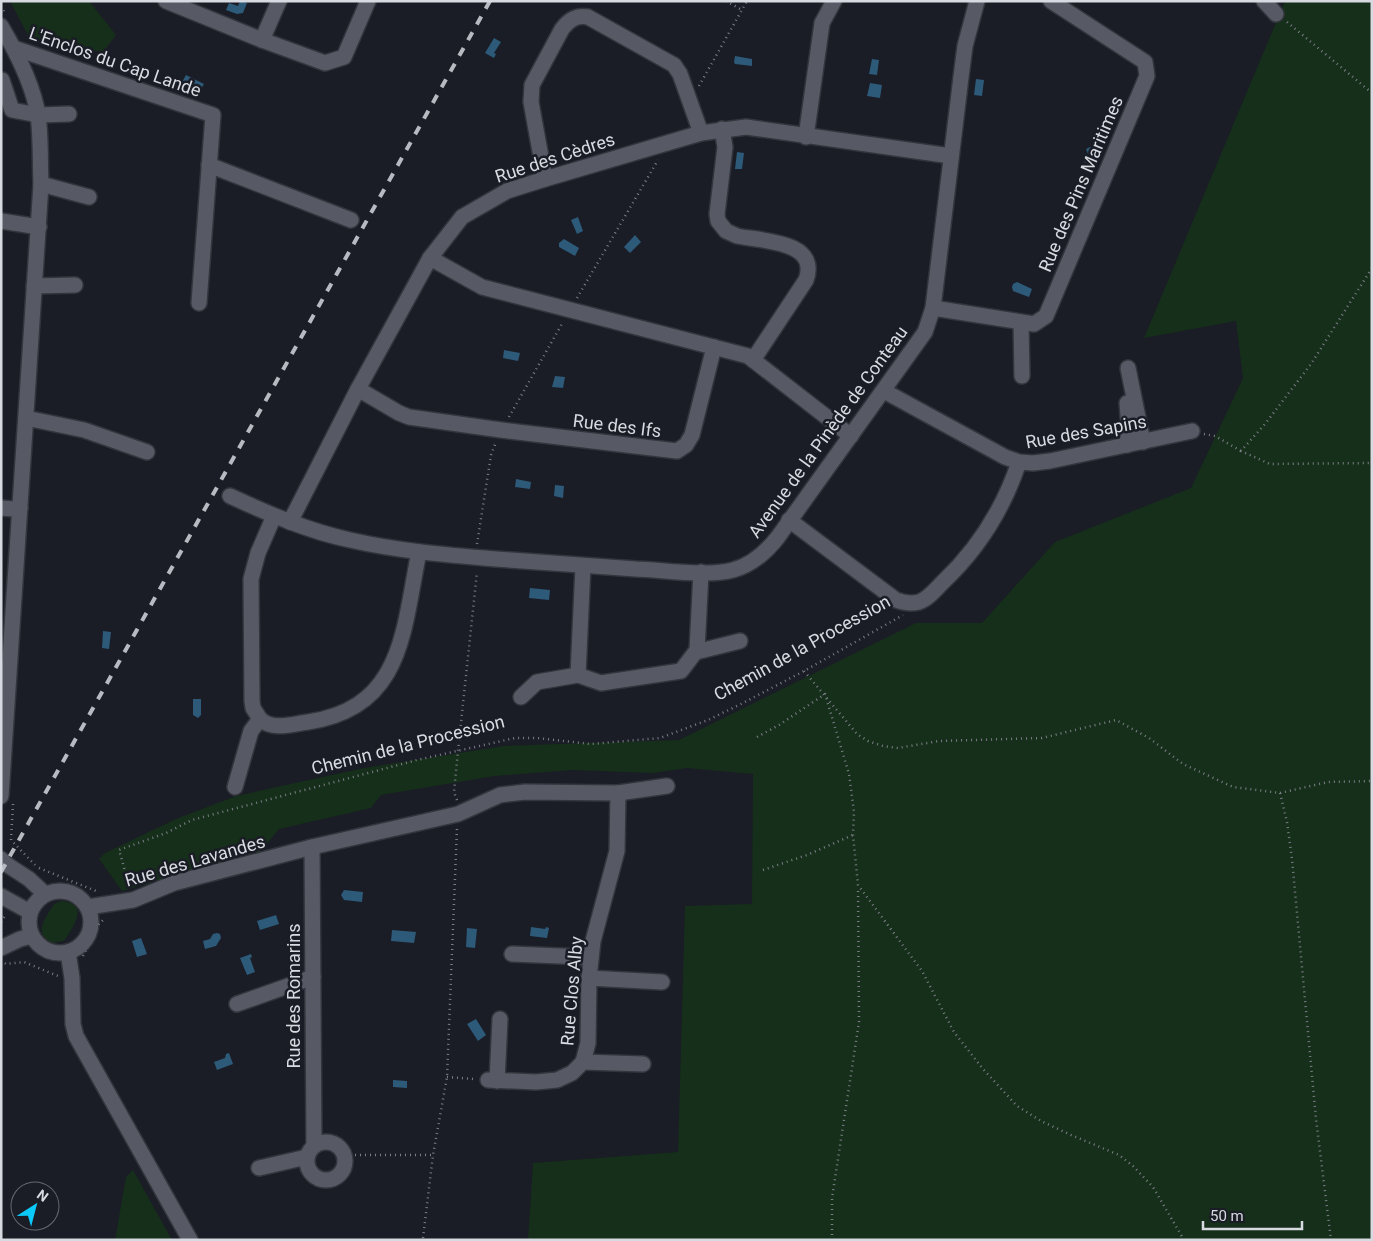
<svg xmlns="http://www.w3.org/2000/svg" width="1373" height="1241" font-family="Roboto,sans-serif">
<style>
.green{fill:#162f1a}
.water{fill:#2d5a79}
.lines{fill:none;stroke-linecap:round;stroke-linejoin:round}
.minor-casing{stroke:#33353c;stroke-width:18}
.path{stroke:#7c7e87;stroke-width:2.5;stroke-dasharray:1 4;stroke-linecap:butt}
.minor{stroke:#575a65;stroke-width:15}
.rail{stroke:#b8bac2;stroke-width:4;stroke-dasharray:9 9;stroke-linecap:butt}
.labels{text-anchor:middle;stroke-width:5;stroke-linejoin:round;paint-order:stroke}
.street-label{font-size:18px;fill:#d8dae1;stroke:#1a1c26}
</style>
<rect width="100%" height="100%" fill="#1a1c26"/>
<!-- green -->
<g class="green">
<path d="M10,1H89L116,35L103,52L29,37Z"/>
<path d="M1285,1H1372V1240H528L533,1163L678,1152L685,906L752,904L753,774L687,768L652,773L572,770L495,776L381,795L371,808L279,829L260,852L122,891L99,859L105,853L176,819L236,796L364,768L504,746L679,740L916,623H982L1055,542L1191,488L1243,378L1236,321L1144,338Z"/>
<path d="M61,901C91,903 73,928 64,941L52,943C32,932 46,918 54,904Z"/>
<path d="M133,1170L172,1240H115L126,1177Z"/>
</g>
<!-- water -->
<g class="water">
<path d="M240,1L247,3L243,13L237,14L226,10L229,3L238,6Z"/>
<path d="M494,38L501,42L494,53L496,54L494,58L485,53Z"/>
<path d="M735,56L752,59V66L735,64L734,62Z"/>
<path d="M872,59L879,60L877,75L869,74Z"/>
<path d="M186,75L204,84L199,92L181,84Z"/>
<path d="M976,79L984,80L982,96L974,95Z"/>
<path d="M870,83L882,85L880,98L867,96Z"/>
<path d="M1090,147L1098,150L1092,165L1084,162L1088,154L1086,149Z"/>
<path d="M737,152L744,153L742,169H735Z"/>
<path d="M578,217L583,231L577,234L571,220Z"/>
<path d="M635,235L641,242L630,253L624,247Z"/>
<path d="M564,239L579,248L575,256L559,247V243Z"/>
<path d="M1017,282L1032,289L1029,297L1013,291L1012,287L1013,284Z"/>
<path d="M504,350L520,353L518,361L503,358Z"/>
<path d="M555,376L565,377L563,388L552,387Z"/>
<path d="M516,479L531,482L530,489L515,487Z"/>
<path d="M555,485L564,486L563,498L554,496Z"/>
<path d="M530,588L550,590L549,600L529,598Z"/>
<path d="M103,631L111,632L109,649L102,648Z"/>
<path d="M193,699H201V715L198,718L193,715Z"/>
<path d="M344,890L363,892L362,902L344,900L341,895Z"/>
<path d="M276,915L279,924L260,930L257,921Z"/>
<path d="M531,927L545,929L546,927L549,928L547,938L530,936Z"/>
<path d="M467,928L477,929L475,948L466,947Z"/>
<path d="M392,930L416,932L414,943L391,941Z"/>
<path d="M217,933L220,934L221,938L216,946L205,949L203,941L210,939L213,934Z"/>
<path d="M141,938L147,954L137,957L132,941Z"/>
<path d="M251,954L252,957L250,958L255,972L247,975L240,958Z"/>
<path d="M476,1019L486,1035L478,1041L467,1024Z"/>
<path d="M229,1053L233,1064L217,1070L214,1062L225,1058L226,1054Z"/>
<path d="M393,1080L407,1081V1088L393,1087Z"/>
</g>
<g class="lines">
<!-- minor casing -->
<g class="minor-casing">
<g id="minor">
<path d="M166,1L262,40L325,63L344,57L368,1"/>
<path d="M1264,1L1276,14"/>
<path d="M1,26C17,53 33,84 38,115C41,137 40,161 41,184L1,796"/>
<path d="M262,40L279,1"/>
<path d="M14,48L213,115L199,303"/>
<path d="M2,80L12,110L38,115L69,114"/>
<path d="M722,129L725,147L717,214L718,221L726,231L737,236C762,241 820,241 806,280L753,360"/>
<path d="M806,137L822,23L834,1"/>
<path d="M209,165L351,220"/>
<path d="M545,179L531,102L532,85L562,29C569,20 576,15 588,17L674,65L680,74L701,133"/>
<path d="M41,184L89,197"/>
<path d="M1,221L39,227"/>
<path d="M430,258L482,287L748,356L851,436"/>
<path d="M34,286L75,285"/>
<path d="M933,308L1034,324L1046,316L1147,76L1145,62L1051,1"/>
<path d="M1021,322L1022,376"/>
<path d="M1128,368L1143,442"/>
<path d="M358,389L399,413L409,417L501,430L677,451L686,445L692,435L714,347"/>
<path d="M884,391L1005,457L1019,462L1033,463L1050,461L1192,431"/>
<path d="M26,418L84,430L147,452"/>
<path d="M1127,445L1129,428L1127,403"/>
<path d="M230,496C269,514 308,531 350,540C398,551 447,555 496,559C543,562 589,566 636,569C664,570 707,577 733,570C752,565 767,551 778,537L925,332L933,308L961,77L965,46L977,1"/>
<path d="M1,508L14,509L20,508"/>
<path d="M789,520L896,600C904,603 911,604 919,602C928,599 936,589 943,582C979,548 1003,510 1019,462"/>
<path d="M290,522L358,389L430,258L462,217L507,191L545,179L701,133L746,127L951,156"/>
<path d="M583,566L578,675L601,683L681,671L697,650L701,572"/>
<path d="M696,652L740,641"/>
<path d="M521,697L537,682L578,675"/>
<path d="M260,719C273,731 292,724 308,722C404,708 403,629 419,552"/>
<path d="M235,787L251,731L260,719L253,708L252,701L251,579L258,553L274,516"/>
<path d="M312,847L314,1146"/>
<path d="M1,859L6,864L29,879L45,894"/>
<circle cx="60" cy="922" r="31"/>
<path d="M1,896L30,912"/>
<path d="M88,907L133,900L174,883L312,847L458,814L500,795L525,792L618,793L667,786"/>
<path d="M1,948L20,939L32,936"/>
<path d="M68,952L72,978L73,1024L76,1036L190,1240"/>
<path d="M512,954L584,957L591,954"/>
<path d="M589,978L662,982"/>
<path d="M237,1004L313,977"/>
<path d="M583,1062L643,1064"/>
<path d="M488,1080L536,1082L557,1080L572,1073L583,1062L588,1043L589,978L593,941L617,851L618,793"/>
<path d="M497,1081L500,1019"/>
<circle cx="326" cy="1161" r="19"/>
<path d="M259,1168L307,1157"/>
</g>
</g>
<!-- path -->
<g class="path">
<path d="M726,1L742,10"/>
<path d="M1,6L5,13"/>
<path d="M1287,22L1372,93"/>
<path d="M699,86L747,1"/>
<path d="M1372,268L1311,364L1265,424L1241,451L1270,464L1372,463"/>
<path d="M577,298L658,160"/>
<path d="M509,417L563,322"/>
<path d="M1204,434L1215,436L1241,451"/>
<path d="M477,544L491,455L496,442"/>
<path d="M804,671L857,734L868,741L883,746L898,748L939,741L1042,738L1116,720L1149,738L1183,764L1233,787L1280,793L1328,782L1372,781"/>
<path d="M757,737L779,725L825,694L849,774L854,812L853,835L858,885L922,971L954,1032L983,1069L1017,1106L1041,1121L1071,1135L1119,1155L1133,1166L1153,1187L1184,1240"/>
<path d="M1280,793L1287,822L1292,859L1316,1119L1331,1240"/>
<path d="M457,800L454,792L458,751L477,572"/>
<path d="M13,804L11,840L35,865"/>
<path d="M39,868L96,891"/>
<path d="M763,870L807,855L853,835"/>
<path d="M130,888L119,850L166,833L192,820L417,760L515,738H537L591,744L660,738L708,720L741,704L804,671L903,615"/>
<path d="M1,922L6,914"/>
<path d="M83,956L99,924L103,920"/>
<path d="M1,960L6,964L24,962L58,976"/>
<path d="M447,1077L474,1079"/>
<path d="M345,1155H433"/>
<path d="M423,1238L433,1155L447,1077L457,828"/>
<path d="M832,1240V1198L859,1022L858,887"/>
</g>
<!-- minor -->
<use href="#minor" class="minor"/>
<!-- rail -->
<path class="rail" d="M1,872L490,1"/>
</g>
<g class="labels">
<!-- street labels -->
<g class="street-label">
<text transform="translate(115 62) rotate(19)" y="6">L'Enclos du Cap Lande</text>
<text transform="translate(555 158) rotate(-18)" y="6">Rue des Cèdres</text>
<text transform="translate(1081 184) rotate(-67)" y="6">Rue des Pins Maritimes</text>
<text transform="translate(617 426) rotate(7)" y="6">Rue des Ifs</text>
<text transform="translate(828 432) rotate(-54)" y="6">Avenue de la Pinède de Conteau</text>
<text transform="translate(1086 432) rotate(-10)" y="6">Rue des Sapins</text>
<text transform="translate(802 648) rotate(-29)" y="6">Chemin de la Procession</text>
<text transform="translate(408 745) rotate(-14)" y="6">Chemin de la Procession</text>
<text transform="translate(195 861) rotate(-16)" y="6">Rue des Lavandes</text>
<text transform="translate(572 991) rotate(-85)" y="6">Rue Clos Alby</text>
<text transform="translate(294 996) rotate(-90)" y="6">Rue des Romarins</text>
</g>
</g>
<!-- border -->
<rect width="1373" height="1241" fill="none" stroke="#d8dae1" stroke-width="5"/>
<!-- north arrow -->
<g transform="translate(35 1206) rotate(36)"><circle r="24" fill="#1a1c26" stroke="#666871"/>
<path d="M0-4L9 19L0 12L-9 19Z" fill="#0bcafa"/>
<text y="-8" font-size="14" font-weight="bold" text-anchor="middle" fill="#d8dae1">N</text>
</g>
<!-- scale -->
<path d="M1203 1221v8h99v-8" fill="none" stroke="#d8dae1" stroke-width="2.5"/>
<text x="1210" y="1221" font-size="15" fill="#d8dae1" stroke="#1a1c26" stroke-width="4" paint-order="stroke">50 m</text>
</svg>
